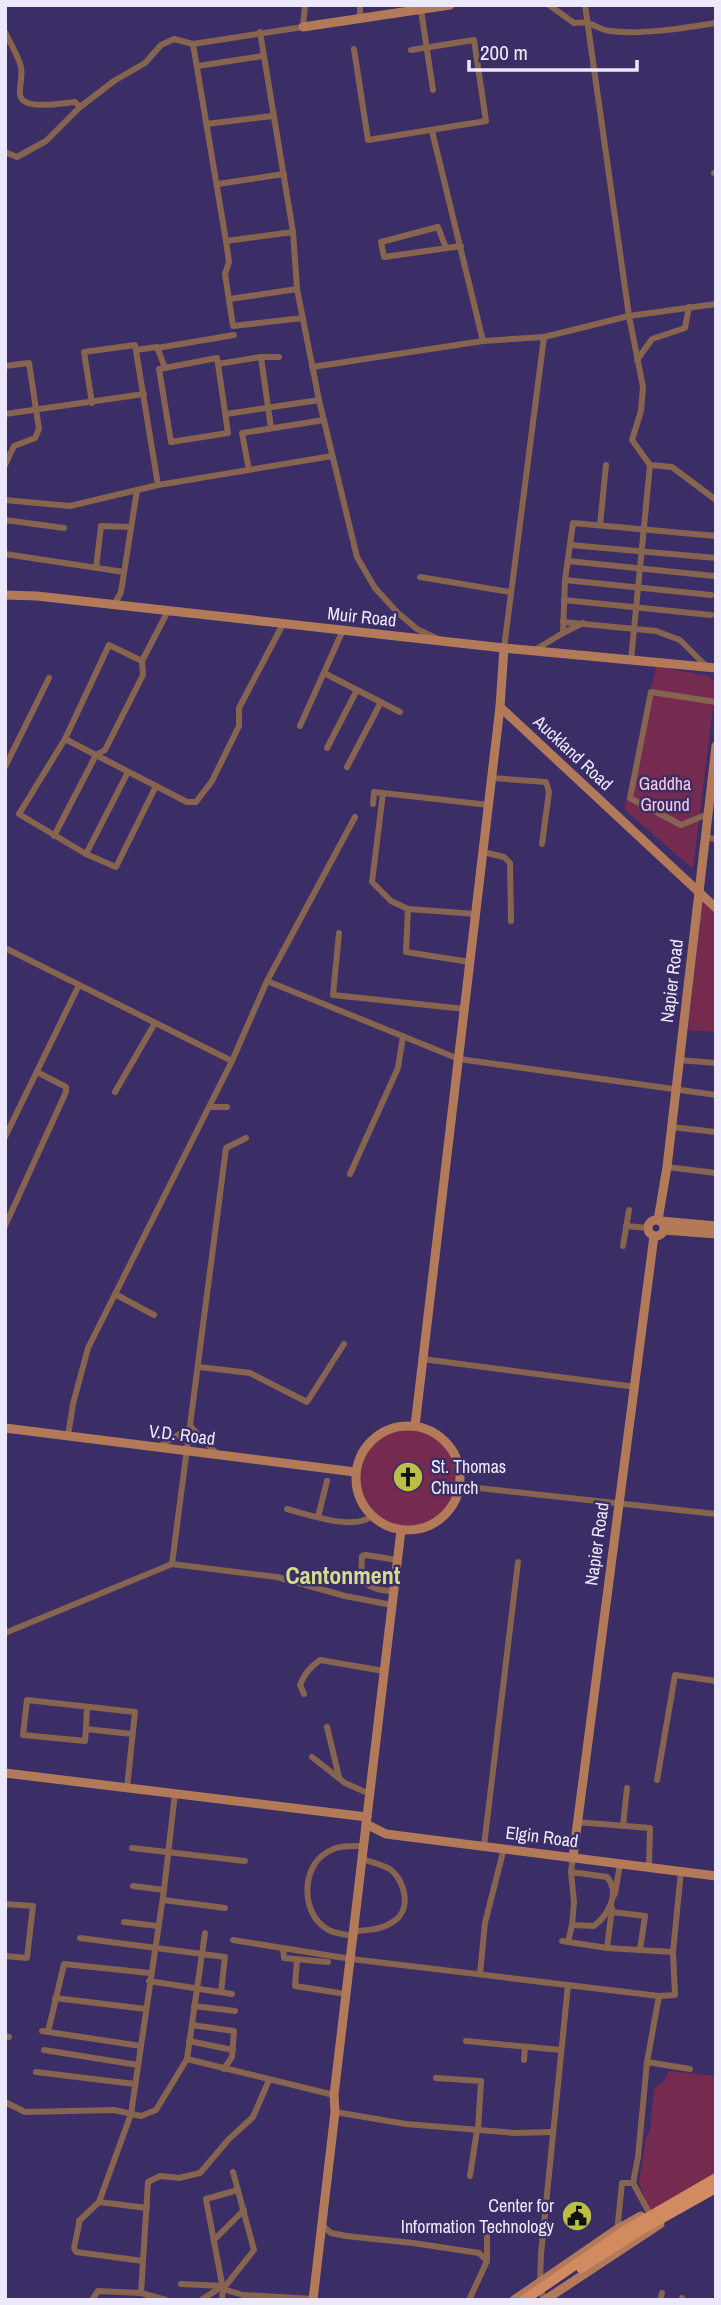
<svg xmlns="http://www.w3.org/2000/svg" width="721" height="2305" font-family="'Archivo Narrow',sans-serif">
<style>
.green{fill:#752a50}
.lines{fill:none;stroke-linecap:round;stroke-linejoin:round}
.street{stroke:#87644f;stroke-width:6}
.secondary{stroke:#b27a59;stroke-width:9}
.primary-bridge{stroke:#d28b60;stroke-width:10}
.labels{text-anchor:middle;stroke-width:5;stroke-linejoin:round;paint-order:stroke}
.street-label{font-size:18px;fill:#ece9ff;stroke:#3b2d66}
.park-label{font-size:18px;fill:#fbc9de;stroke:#3b2d66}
.poi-label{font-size:18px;fill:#ece9ff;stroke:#3b2d66;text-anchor:start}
.district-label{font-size:24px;font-weight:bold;fill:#d6dc8e;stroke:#3b2d66}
</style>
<rect width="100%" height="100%" fill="#3b2d66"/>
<!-- green -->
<g class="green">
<path d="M656,666L708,676L716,684L693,869L624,809Z"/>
<path d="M702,901L716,914V1032L688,1030Z"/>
<circle cx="408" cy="1478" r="49"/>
<path d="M669,2071L716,2076V2175L651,2213L639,2183L646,2138L650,2130L654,2089L664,2081Z"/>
</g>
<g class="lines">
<!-- street -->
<g class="street">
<path d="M549,5L574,23C594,20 594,29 610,31C641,35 685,28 716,23"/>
<path d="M585,5L629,316L643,387L641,411L632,440L650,465L672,467L716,500"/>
<path d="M421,10L433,90"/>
<path d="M360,20V5"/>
<path d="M5,32C10,43 18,55 21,67C23,77 19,86 20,95C23,111 62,103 75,102L80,107"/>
<path d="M260,32L293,232L297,289L319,400L357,557L375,588L397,612L417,629L438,639"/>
<path d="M354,49L368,140L486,121L474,40L411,50"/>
<path d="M198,66L263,56"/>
<path d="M206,124L272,116"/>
<path d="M432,131L483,341"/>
<path d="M5,152L17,157L46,141L80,107L114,81L145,63L161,45L174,39L193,44"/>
<path d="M714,173H716"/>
<path d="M218,184L284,174"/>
<path d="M226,241L293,232"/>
<path d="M446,248L438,227L381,242L384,257L461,246"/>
<path d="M230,299L297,289"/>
<path d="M303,318L233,326L225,274L229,262L226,241L193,44L303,27L305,5"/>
<path d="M157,348L234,335"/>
<path d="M136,350L157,347L165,368"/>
<path d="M261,357H279"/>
<path d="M637,360L652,339L685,328L689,307"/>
<path d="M218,364L228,433L171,442L159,369L217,358L218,364L261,357L271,428"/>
<path d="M5,366L29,363L39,429L35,438L14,446L5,465"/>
<path d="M312,367L483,341L544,337L629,316L716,304"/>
<path d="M92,403L84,352L135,345L158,485"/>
<path d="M5,414L144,394"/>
<path d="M226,414L319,400"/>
<path d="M249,470L242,433L324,420"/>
<path d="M5,500L70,506L158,485L332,456"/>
<path d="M5,520L64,528"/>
<path d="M600,525L606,465"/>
<path d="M570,545L716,558"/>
<path d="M5,554L124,572"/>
<path d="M568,561L714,576"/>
<path d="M96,568L101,526L130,527"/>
<path d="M420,577L510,592"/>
<path d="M565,580L711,595"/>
<path d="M564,600L711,615"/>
<path d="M114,605L121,592L137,490"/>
<path d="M563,622L656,631L680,640L708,668"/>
<path d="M563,633L583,623"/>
<path d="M504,648L544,337"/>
<path d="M535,650L563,633L565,580L573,523L716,536"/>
<path d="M631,660L650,465"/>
<path d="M324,673L400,712"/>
<path d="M300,726L343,630"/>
<path d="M65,739L156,786L116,867L86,854L19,814L65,739L109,645L142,661L168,611"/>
<path d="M327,748L357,690"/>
<path d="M5,767L49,678"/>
<path d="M347,767L381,702"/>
<path d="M492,778L546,782L549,792L542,844"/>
<path d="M156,786L187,802H196L212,781L239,726V708L283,624"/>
<path d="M383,793L372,882L391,901L408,909"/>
<path d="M373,804L374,792L489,805"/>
<path d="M708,814L681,825L630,798L651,692L716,702"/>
<path d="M54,836L96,755L105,750L143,675L142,661"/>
<path d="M705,837L716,839"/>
<path d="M483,852L504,857L510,863L511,921"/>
<path d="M86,854L128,772"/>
<path d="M339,933L333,995L465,1009"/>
<path d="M5,948L232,1061"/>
<path d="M470,962L406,952L408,909L476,914"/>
<path d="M267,981L459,1059L716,1095"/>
<path d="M679,1060L716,1063"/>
<path d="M115,1092L155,1023"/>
<path d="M209,1107H227"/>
<path d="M671,1127L716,1132"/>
<path d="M5,1137L79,985"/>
<path d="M667,1167L716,1173"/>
<path d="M350,1174L398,1068L403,1036"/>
<path d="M5,1226L66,1092V1087L37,1072"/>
<path d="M626,1226L648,1228"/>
<path d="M623,1246L629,1210"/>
<path d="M115,1294L154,1315"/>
<path d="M423,1359L636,1387"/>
<path d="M199,1367L250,1373L307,1402L344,1344"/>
<path d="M68,1436L73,1404L88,1348L232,1061L267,981L355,817"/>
<path d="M158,1447L191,1427L217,1454"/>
<path d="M460,1486L716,1514"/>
<path d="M287,1509C308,1515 355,1531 372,1516"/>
<path d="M318,1517L327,1481"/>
<path d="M172,1564L277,1577L345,1596L392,1605"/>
<path d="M394,1591C382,1591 369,1588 361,1579L362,1556L366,1555L397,1560"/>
<path d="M5,1633L172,1564L226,1148L246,1138"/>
<path d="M304,1694L300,1685C304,1674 310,1667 320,1660L384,1671"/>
<path d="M327,1727L339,1777"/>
<path d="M86,1729L87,1707"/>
<path d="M312,1757L345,1783L370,1794"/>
<path d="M657,1780L675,1675L716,1681"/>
<path d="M127,1788L135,1712L27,1700L23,1735L85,1741L86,1729L132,1734"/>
<path d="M577,1822L650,1828L649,1866"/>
<path d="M623,1826L627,1788"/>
<path d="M484,1846L518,1562"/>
<path d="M132,1848L245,1861"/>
<path d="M571,1872L574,1902L572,1925"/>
<path d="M133,1886L164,1890"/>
<path d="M615,1894L620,1864"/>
<path d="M163,1900L225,1908"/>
<path d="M5,1904L33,1906L27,1958L5,1956"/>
<path d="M612,1912L645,1916L640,1950"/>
<path d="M124,1922L158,1926"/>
<path d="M354,1931C367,1930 380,1930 391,1923C413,1912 406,1879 388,1868C380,1864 371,1862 362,1859"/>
<path d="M353,1936C345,1934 334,1934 327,1929C301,1914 301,1868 326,1853C337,1845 350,1846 363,1846"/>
<path d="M80,1938L225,1957L221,1992"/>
<path d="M233,1940L351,1959L659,1996L675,1995L673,1952L681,1871"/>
<path d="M562,1941L607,1948L673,1952"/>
<path d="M568,1942L572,1925L594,1926C608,1915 621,1893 607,1877L571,1872L573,1857"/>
<path d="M283,1948L284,1958L328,1962"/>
<path d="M607,1948L612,1908"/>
<path d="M297,1959L295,1986L346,1994"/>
<path d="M480,1974L485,1923L504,1848"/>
<path d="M149,1981L232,1994"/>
<path d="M55,1998L146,2009"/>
<path d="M194,2006L235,2011"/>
<path d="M192,2025L234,2031L232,2057L224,2069"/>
<path d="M42,2031L141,2046"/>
<path d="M48,2032L64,1964L150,1973"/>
<path d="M5,2036L9,2037"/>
<path d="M189,2041L233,2050"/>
<path d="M466,2041L561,2050"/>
<path d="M44,2050L138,2065"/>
<path d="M187,2059L334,2095"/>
<path d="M524,2060L525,2047"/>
<path d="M647,2062L690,2069"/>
<path d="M36,2072L135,2084"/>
<path d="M436,2078L481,2081L478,2130"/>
<path d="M5,2102L25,2112L114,2110L141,2116L156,2110L187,2059L205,1933"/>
<path d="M335,2112L406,2124L515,2133L553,2132"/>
<path d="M233,2172L254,2250L223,2289L243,2295L313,2299"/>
<path d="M470,2176L477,2130"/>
<path d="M99,2202L147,2208"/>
<path d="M652,2218L633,2183L638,2157L647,2062L659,1996"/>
<path d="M79,2221L99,2202L131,2114L164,1890L175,1793"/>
<path d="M79,2224L74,2248L76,2252L143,2261"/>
<path d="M321,2224L331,2233L346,2236L413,2243L479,2253L487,2261L469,2300"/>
<path d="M617,2232L622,2183H633"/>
<path d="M214,2240L244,2210"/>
<path d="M487,2261V2225"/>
<path d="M181,2284L223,2286L201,2300"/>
<path d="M141,2293L166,2300"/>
<path d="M92,2300L98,2291L141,2293L148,2182L160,2176L179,2178L200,2173L229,2139L253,2117L269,2080"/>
<path d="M222,2300L223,2289L206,2199L238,2190"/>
<path d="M543,2300L540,2281L541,2254L568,1985"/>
<path d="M660,2300L662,2293"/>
<path d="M682,2300V2298"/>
</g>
<!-- secondary -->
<g class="secondary">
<path d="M303,27L450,5"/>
<path d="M5,595L37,596L504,648L716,668"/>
<path d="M500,707L716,908"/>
<path d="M658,1220L667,1167L716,746"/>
<circle cx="656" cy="1228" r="8"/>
<path d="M661,1221L716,1226"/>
<path d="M664,1230L716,1234"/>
<circle cx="408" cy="1478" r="52"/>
<path d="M415,1426L500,707L504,648"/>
<path d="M5,1428L355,1472"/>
<path d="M5,1773L367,1817"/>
<path d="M366,1824L386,1834L716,1876"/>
<path d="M573,1857L654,1236"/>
<path d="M313,2300L335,2112L334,2095L401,1530"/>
<path d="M514,2300L616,2230L641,2216"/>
<path d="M545,2300L660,2224"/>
</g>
<!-- primary-bridge -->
<g class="primary-bridge">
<path d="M581,2268L641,2230L716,2188"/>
<path d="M524,2300L626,2230L716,2178"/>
</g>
</g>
<!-- icons -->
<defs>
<g id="church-disc" transform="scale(1.575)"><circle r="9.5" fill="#bbc045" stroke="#3b2d66"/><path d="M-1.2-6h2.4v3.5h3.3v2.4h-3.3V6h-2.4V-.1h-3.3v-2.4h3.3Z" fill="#111"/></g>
<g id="civic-disc" transform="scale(1.575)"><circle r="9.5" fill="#bbc045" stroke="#3b2d66"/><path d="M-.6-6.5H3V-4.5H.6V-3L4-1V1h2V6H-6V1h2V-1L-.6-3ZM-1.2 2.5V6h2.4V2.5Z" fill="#111"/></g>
</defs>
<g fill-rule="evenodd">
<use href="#church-disc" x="408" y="1477"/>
<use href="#civic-disc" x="577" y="2216"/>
</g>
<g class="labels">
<!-- street labels -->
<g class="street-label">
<text transform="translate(362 617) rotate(6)" y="6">Muir Road</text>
<text transform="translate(573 753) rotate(43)" y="6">Auckland Road</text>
<text transform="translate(672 981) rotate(-83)" y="6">Napier Road</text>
<text transform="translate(182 1435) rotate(7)" y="6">V.D. Road</text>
<text transform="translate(597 1544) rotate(-82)" y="6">Napier Road</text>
<text transform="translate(542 1837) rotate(7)" y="6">Elgin Road</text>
</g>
<!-- park labels -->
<g class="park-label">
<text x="665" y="790">Gaddha<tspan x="665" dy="21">Ground</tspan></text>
</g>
<!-- poi labels -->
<g class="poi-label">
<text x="431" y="1473">St. Thomas<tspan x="431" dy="21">Church</tspan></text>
<text x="554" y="2212" text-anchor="end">Center for<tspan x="554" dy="21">Information Technology</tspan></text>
</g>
<!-- district labels -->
<g class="district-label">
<text x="343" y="1584">Cantonment</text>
</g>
</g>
<!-- border -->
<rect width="721" height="2305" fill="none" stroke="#ece9ff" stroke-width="14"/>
<!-- scale -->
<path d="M469 60v10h168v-10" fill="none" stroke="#ece9ff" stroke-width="3.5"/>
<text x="480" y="60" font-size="21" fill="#ece9ff" stroke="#3b2d66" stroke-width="5" paint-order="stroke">200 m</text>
</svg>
